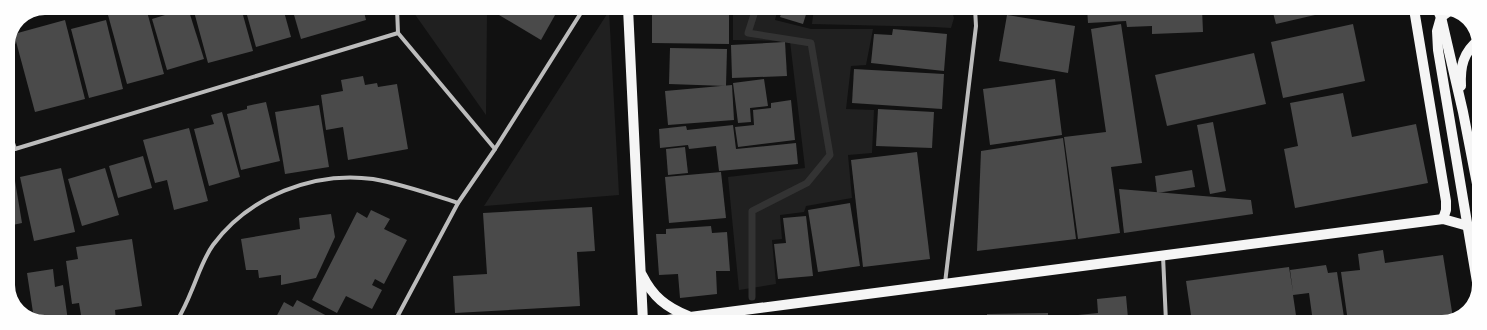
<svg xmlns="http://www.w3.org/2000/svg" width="1487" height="330" font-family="'PT Sans',sans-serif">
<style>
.green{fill:#202020}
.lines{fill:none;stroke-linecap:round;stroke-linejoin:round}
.stream{stroke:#333;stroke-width:7}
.building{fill:#4a4a4a}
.service{stroke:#bcbcbc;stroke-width:3}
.minor{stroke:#bcbcbc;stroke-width:4}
.primary{stroke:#f5f5f5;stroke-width:10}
</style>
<rect width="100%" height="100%" fill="#111"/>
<!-- green -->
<g class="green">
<path d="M413,8H487L486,115L414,13Z"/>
<path d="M733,8H778L775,20L811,29H873L866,65L851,66L846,109L874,110L872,153L848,155L852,198L806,206L804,212L780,215L782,239L772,240L776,284L739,290L728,177L805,168L790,41L733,40Z"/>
<path d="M814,8H951L954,18L951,28L935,27L812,24Z"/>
<path d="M609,11L619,195L484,206Z"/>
</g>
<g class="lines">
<!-- stream -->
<path class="stream" d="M752,297V211L807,183L830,155L811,43L748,33L756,8"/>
</g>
<!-- building -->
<g class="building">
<path d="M131,8H146L164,74L127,84L108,15Z"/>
<path d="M188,8L204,59L167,70L152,19Z"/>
<path d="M193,8H241L253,51L208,63Z"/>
<path d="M245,8H283L291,37L256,47Z"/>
<path d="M292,8H363L366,20L301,39Z"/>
<path d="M503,8H559L541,40L499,15Z"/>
<path d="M667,8H729V44L652,43V15H667Z"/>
<path d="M783,8H808L803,24L780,17Z"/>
<path d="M1040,8H1079L1078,13L1040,10Z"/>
<path d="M1087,8L1202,9L1203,32L1152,34V26L1127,27L1126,21L1088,23Z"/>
<path d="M1272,9H1341L1276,24Z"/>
<path d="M1007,15L1075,26L1068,73L999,61Z"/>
<path d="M65,20L85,99L35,112L14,34Z"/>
<path d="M106,20L123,89L89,98L71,29Z"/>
<path d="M1121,24L1142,163L1111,167L1120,233L1078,239L1064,137L1106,132L1091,29Z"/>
<path d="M1353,24L1365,81L1283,98L1271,42Z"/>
<path d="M893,29L947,34L944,71L871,63L874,34L892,35Z"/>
<path d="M785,42L787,76L732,78L731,45Z"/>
<path d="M670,48L727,49L726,86L669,84Z"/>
<path d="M1254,53L1266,104L1167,126L1155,75Z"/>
<path d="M854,69L944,74L942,109L852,103Z"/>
<path d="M363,76L365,85L377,83L378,87L397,84L408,149L348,160L343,127L326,130L321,95L343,91L341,80Z"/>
<path d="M764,79L768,106L750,108L751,122L738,123L733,83Z"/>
<path d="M1055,79L1062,135L990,145L983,89Z"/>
<path d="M732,85L734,120L668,125L665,91Z"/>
<path d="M1343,93L1352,137L1416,124L1428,183L1295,208L1284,149L1298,146L1290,103Z"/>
<path d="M791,100L795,140L738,147L735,127L754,125L753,110L771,108V103Z"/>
<path d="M266,102L280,161L241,170L227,114L247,109V106Z"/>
<path d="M319,105L329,167L285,174L275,112Z"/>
<path d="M878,109L934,112L932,148L876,146Z"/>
<path d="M222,112L240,177L209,186L194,129L214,124L211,115Z"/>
<path d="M1213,122L1226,191L1210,194L1197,125Z"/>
<path d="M733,125L736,149L796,143L798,164L719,171L716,146L689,149L688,145L660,148L659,129L686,126L687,130Z"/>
<path d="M189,128L208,201L174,210L167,180L155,183L143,140Z"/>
<path d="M1063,138L1076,239L977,251L981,151Z"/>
<path d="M685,147L688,173L668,175L666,149Z"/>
<path d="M917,152L930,259L863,267L851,160Z"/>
<path d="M143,156L152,188L118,198L109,166Z"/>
<path d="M61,168L75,232L34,241L20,177Z"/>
<path d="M105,168L119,215L82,226L68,179Z"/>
<path d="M1192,170L1195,187L1157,193L1155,176Z"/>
<path d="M721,172L726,218L669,223L665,177Z"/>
<path d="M14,175L22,223L8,226V176Z"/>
<path d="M1119,189L1251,200L1253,214L1124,233Z"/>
<path d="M850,203L860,266L818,272L808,210Z"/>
<path d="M592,207L595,251L577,252L580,306L455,313L453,276L487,274L483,213Z"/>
<path d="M371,210L390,219L384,229L407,240L384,284L375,279L372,285L382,290L372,309L346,296L337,313L312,300L357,212L367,218Z"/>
<path d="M331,214L335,237L316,278L281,285V275L259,278L258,270H246L241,239L300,229L299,218Z"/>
<path d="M806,216L813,276L778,279L774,244L786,243L783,218Z"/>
<path d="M711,226L712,233L727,232L730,271H716L717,294L680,298L678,274L659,275L656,234H666V229Z"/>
<path d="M132,239L142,306L115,310L116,321H82L79,303L72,304L66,261L78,259L76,247Z"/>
<path d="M1383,250L1385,263L1443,255L1453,318L1442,322H1348L1341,272L1360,270L1358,254Z"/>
<path d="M1326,265L1328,273L1337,272L1344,317L1313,322L1309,293L1293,295L1297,322H1192L1186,281L1289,267L1293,292L1290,270Z"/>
<path d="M53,269L55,287L63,285L68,321H38L34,319L27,273Z"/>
<path d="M8,281H9L11,295L8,290Z"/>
<path d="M1126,296L1128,318L1137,317V322H1069L1068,316L1098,313L1097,299Z"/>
<path d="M297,300L329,317L326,321H274L284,302L293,307Z"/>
<path d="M1048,313V322H987V314Z"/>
</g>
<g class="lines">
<!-- service -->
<path class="service" d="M1476,158L1479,152"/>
<!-- minor -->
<g class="minor">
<path d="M8,128L15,149"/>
<path d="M495,149L584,8"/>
<path d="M8,150L15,149L398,33"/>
<path d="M1163,256L1166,322"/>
<path d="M945,283L976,26L975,8"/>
<path d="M177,321C182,312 187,302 191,292C198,276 203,259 213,245C249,196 314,171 373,179C402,184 430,194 458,203"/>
<path d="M395,321L458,203L495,149L398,33L397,8"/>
</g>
<!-- primary -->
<g class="primary">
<path d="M628,8L643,322"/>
<path d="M1414,9L1446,201V210L1443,219"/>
<path d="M1437,9L1441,17L1463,112L1478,189"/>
<path d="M1441,17L1437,31L1438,50L1478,288"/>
<path d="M1441,17L1451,10"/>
<path d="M1461,86C1460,67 1463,52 1479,40"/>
<path d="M642,275C653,297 666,307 688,316"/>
<path d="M652,322L1443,219L1468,226"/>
</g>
</g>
<!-- crop -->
<path d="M0 0H1487V330H0ZM45 15H1442A30 30 0 0 1 1472 45V285A30 30 0 0 1 1442 315H45A30 30 0 0 1 15 285V45A30 30 0 0 1 45 15Z" fill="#fefefe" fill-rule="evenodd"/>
</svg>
